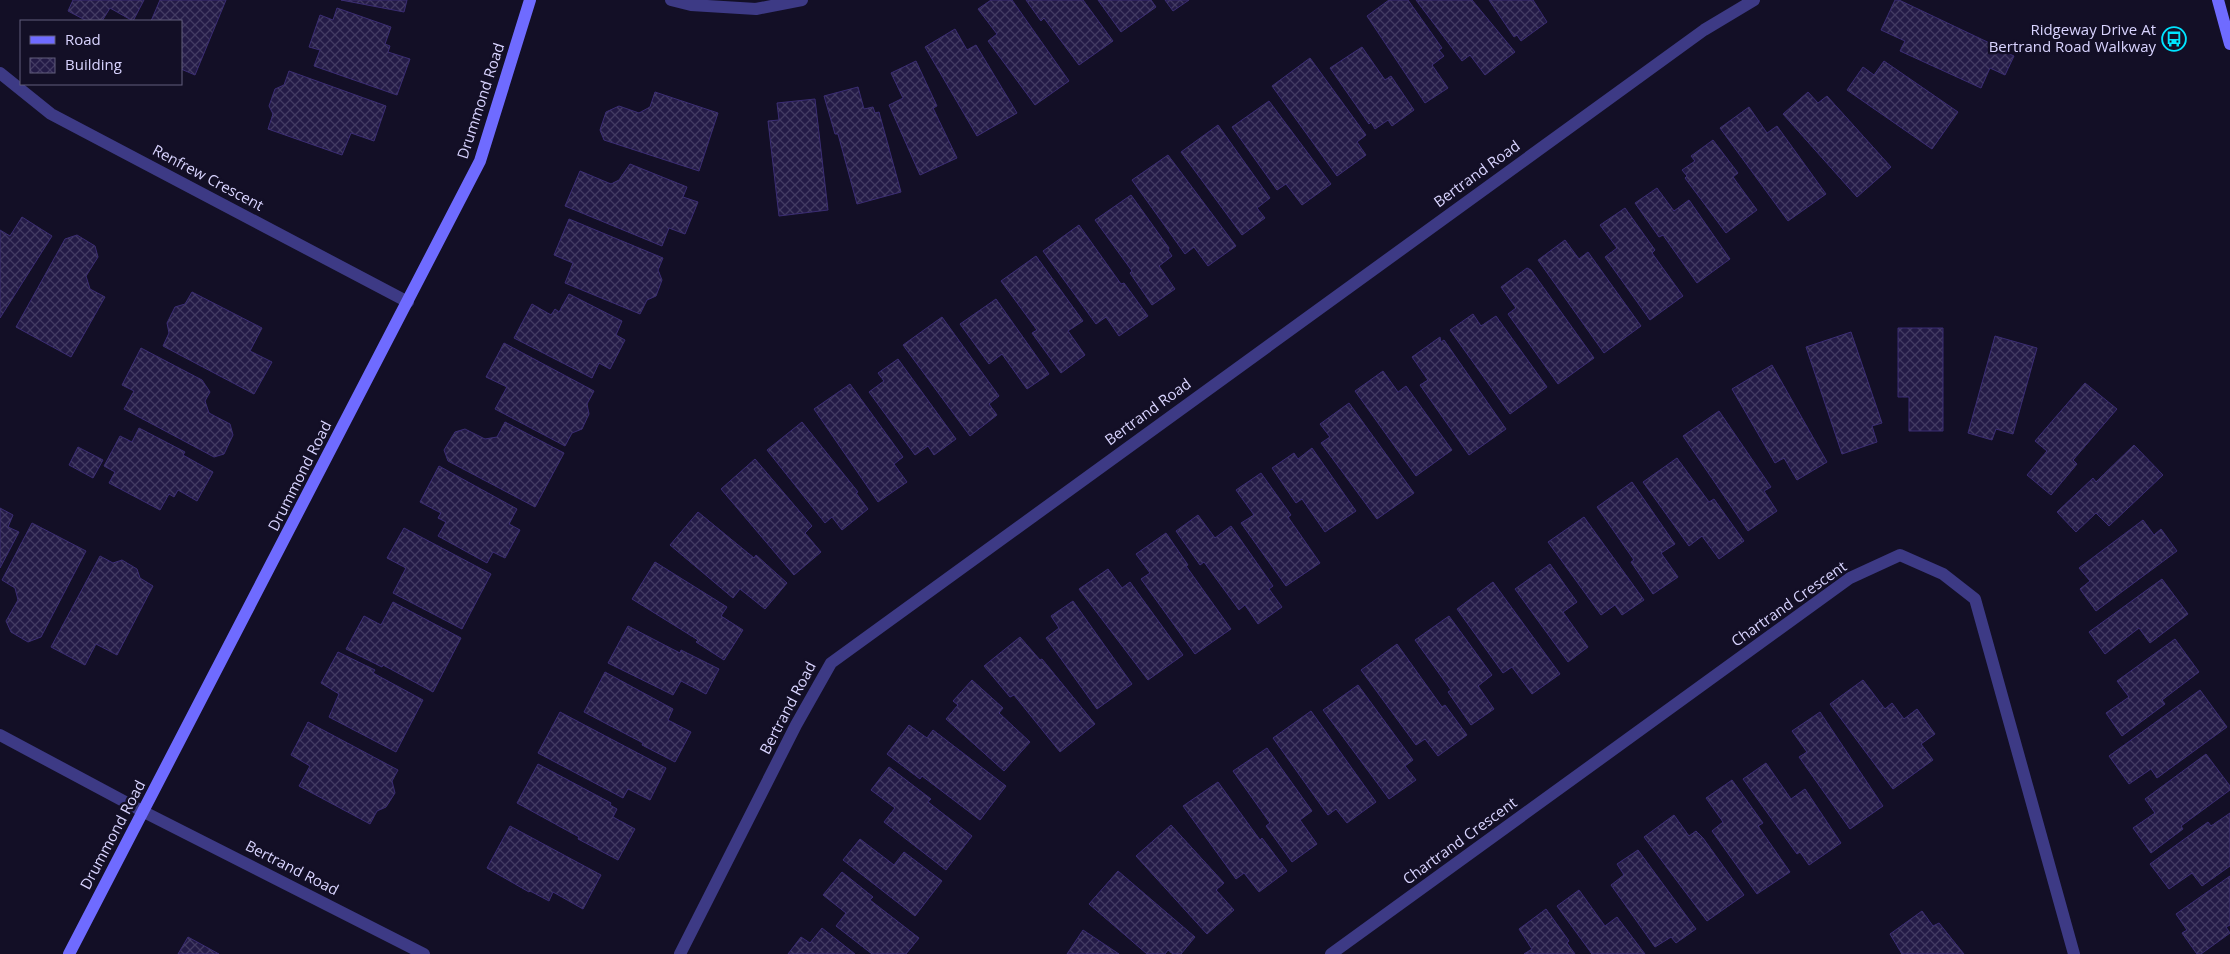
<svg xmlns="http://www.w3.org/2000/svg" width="2230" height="954" font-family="'Open Sans',sans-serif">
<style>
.building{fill:url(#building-cross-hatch);stroke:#3b2d73}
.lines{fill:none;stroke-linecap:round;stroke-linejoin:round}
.street{stroke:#3d3a85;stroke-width:12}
.secondary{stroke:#6f6bff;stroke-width:12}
.labels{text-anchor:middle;stroke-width:5;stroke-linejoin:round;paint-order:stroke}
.poi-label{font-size:15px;fill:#d9d4ff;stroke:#130f26;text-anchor:end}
.street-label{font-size:15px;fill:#d9d4ff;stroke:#130f26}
</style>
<defs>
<pattern id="building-cross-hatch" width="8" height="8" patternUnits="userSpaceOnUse" patternTransform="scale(1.25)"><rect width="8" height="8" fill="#241b47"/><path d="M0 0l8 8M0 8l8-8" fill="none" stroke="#433b63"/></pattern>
</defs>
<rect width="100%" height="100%" fill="#130f26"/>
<!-- building -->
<g class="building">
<path d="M73,0H144L133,21L110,8L102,21H87L68,11Z"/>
<path d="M160,0H226L195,75L181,69V21H151Z"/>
<path d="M341,0H407L404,12Z"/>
<path d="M991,0H1012L1069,81L1035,105L988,41L997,34L978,9Z"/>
<path d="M1026,0H1083L1113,41L1079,65L1044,18L1041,21Z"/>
<path d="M1098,0H1151L1156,7L1121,32Z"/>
<path d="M1165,0H1189L1173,11Z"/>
<path d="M1389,0H1408L1442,48L1439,50L1444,56L1432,65L1448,88L1425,103L1367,16Z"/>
<path d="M1416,0H1472L1515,52L1485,75L1470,55L1462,61Z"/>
<path d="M1489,0H1533L1547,22L1521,41L1517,35L1514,37Z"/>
<path d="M1895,0H1899L1998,47V49L2014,56L2005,75L1990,68L1981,88L1900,51L1905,41L1881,30Z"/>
<path d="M337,8L391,27L385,44L390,46L388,52L410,59L397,95L314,66L320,50L309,47L320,15L333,20Z"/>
<path d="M955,29L967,50L976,45L1017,113L977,136L925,47Z"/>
<path d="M1362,47L1385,80L1391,76L1414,110L1392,126L1388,120L1375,129L1371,122L1369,124L1330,68Z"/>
<path d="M1310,58L1366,135L1357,142L1366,155L1337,176L1272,86Z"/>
<path d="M916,61L937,106L933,108L957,158L920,175L889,105L903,98L891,73Z"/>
<path d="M1884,61L1958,112L1932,149L1847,90L1863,67L1874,75Z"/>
<path d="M289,71L386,106L374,141L351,133L342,155L268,129L273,114L269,106L275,89L284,85Z"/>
<path d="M858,87L864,109L873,107L875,113L879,112L901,192L857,204L838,134H835L824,96Z"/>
<path d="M655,92L718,113L699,171L604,140L600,130L606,112L619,106L639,113L650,107Z"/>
<path d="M1808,92L1818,103L1827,96L1891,167L1857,197L1783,114Z"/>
<path d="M815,99L828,210L779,216L768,121L779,120L777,103Z"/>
<path d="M1269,101L1331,184L1302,205L1286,184L1277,190L1232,127Z"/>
<path d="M1749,107L1767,133L1777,126L1826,194L1788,221L1720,128Z"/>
<path d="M1218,125L1270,198L1257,208L1265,218L1242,235L1181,152Z"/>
<path d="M1713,140L1738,173L1733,177L1757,210L1726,233L1685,178L1687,176L1682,170L1695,161L1691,156Z"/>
<path d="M1168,155L1236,246L1208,266L1194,247L1185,254L1132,180Z"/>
<path d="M630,164L687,187L683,197L698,202L685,234L669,228L662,246L565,206L580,171L611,184L619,180Z"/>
<path d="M1657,188L1674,211L1689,200L1730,259L1697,283L1663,235L1659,237L1635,203Z"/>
<path d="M1131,195L1169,248L1168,250L1172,256L1159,266L1175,289L1152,305L1130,273L1132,271L1095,220Z"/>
<path d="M1625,208L1655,250L1652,253L1683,296L1650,320L1605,257L1617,248L1600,225Z"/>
<path d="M22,217L52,236L0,318V230L10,236Z"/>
<path d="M569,219L663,258L658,270L662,280L656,296L647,300L640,314L565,283L573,263L554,255Z"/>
<path d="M1079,225L1121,284L1124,283L1148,316L1119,336L1106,317L1096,324L1043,251Z"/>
<path d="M77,235L95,246L98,257L86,276L90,289L105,297L71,357L16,327L65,239Z"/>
<path d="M1565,240L1579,259L1588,252L1641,326L1604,353L1538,260Z"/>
<path d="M1036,256L1083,321L1068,331L1085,355L1061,373L1032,333L1037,330L1001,281Z"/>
<path d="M1527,268L1531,270L1594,358L1558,384L1508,314L1516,308L1501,287Z"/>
<path d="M192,292L262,328L250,351L272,362L254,394L163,346L169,333L167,323L175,307L185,304Z"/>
<path d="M569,294L622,321L616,335L625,340L610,369L599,363L592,378L514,338L532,304L551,315L555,309L559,312Z"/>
<path d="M996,299L1049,374L1027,389L1002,354L989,364L960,324Z"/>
<path d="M1473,314L1481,326L1496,316L1547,387L1510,414L1450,330Z"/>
<path d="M942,317L999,396L989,404L997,415L970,436L903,345Z"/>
<path d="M1898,328H1943V431H1909V397H1898Z"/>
<path d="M1851,332L1882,423L1872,426L1877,442L1842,454L1806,347Z"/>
<path d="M1995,336L2037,348L2013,434L1996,429L1992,440L1968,433Z"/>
<path d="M1440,337L1441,342L1444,340L1506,429L1469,455L1420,385L1428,380L1412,357Z"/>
<path d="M504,343L594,391L587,404L589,414L582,429L572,433L565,446L495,409L507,387L486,377Z"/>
<path d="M141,348L202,380L210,392L205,401L209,413L230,424L233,435L224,454L214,457L124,409L134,391L122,385Z"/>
<path d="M898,359L956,439L934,455L928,446L915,455L869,392L884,381L878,373Z"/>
<path d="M1772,365L1827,462L1797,480L1784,458L1775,463L1732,389Z"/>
<path d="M1383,371L1398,392L1406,386L1452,450L1416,476L1355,391Z"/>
<path d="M2085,383L2117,409L2073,460L2077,464L2051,495L2027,475L2047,451L2035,441Z"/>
<path d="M850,384L903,457L894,464L907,482L878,502L814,409Z"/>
<path d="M1349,403L1414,493L1377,519L1321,443L1330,437L1320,424Z"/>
<path d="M1719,411L1771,487L1764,491L1777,511L1748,531L1683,436Z"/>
<path d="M505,422L564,453L535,507L448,461L444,450L455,432L465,429L485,439L497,437Z"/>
<path d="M802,422L858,492L856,493L868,509L842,530L832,517L825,523L767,450Z"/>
<path d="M139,428L185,452L183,455L213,472L197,501L178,490L174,497L169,494L160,510L109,483L115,472L104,466L120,436L132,442Z"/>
<path d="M2134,445L2163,475L2109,526L2096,513L2076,532L2057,512L2093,478L2096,482Z"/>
<path d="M78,447L103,460L93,478L69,465Z"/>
<path d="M1312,448L1356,511L1325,532L1302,499L1296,503L1272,468L1294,453L1298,459Z"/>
<path d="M1677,458L1709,502L1714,499L1744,541L1719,559L1702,536L1689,546L1643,482Z"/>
<path d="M755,459L812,526L805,533L821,552L794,575L721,489Z"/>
<path d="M439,466L517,509L509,524L520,530L505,558L493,552L487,563L438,536L446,522L438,518L441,513L420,502Z"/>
<path d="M1261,473L1291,515L1288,517L1320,563L1286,586L1241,523L1254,515L1236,490Z"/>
<path d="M1632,482L1675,544L1661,553L1678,577L1653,594L1631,562L1634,560L1597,507Z"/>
<path d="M0,508L13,515L8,527L19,532L0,568Z"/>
<path d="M698,512L754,558L756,555L787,583L765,609L740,589L733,598L670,545Z"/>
<path d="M1198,515L1215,538L1231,526L1273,586L1269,589L1282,607L1258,624L1245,605L1239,610L1204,562L1200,565L1176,531Z"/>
<path d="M1584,517L1644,600L1622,615L1615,605L1601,615L1548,542Z"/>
<path d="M2143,520L2154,535L2161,529L2177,551L2096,611L2080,589L2090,581L2079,568Z"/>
<path d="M32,523L86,551L41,637L28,642L11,632L6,621L18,600L15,588L2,580Z"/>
<path d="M404,528L491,574L462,629L393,593L406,568L387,558Z"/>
<path d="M1166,533L1188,565L1186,566L1231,629L1195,654L1141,579L1150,573L1136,554Z"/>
<path d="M100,556L113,563L122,560L137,569L140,578L153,586L117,655L96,644L85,665L51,647Z"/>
<path d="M655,562L727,607L721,616L743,630L724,660L696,642L698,640L632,599Z"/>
<path d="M1550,564L1577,602L1563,612L1588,647L1568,662L1515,589Z"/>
<path d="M1108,569L1122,588L1130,582L1183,655L1148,680L1079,589Z"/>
<path d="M2162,579L2188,614L2150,643L2139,628L2105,654L2089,632Z"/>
<path d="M1493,582L1560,674L1532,694L1512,667L1503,673L1457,609Z"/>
<path d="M1073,601L1132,684L1097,709L1046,638L1059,628L1051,616Z"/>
<path d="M393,602L461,638L433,692L383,665L382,667L346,649L364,616L381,625Z"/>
<path d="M1449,616L1492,675L1478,686L1494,709L1471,725L1448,692L1451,690L1415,640Z"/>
<path d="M628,626L680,653L681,650L719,669L706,694L681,681L673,695L608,663Z"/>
<path d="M1020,637L1040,660L1042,659L1095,724L1060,752L1014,695L1010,697L984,666Z"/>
<path d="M2175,639L2199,672L2162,700L2165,704L2122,736L2106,713L2129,697L2117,681Z"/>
<path d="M1397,644L1442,707L1445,705L1467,735L1438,756L1425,739L1416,745L1361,670Z"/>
<path d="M338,652L375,670L373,673L423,700L396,752L329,717L339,694L321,683Z"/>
<path d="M605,672L673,709L668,720L691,732L675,762L642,745L643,743L584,712Z"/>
<path d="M972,680L1003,708L999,713L1030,742L1004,771L946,719L958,705L953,701Z"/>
<path d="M1863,680L1885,709L1892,703L1904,719L1917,709L1935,734L1921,744L1933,760L1893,789L1830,704Z"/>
<path d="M1358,685L1413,760L1405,766L1416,780L1389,799L1323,710Z"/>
<path d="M2200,690L2227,727L2157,778L2151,769L2129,784L2109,756Z"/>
<path d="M1311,711L1376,802L1347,823L1336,809L1328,815L1273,738Z"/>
<path d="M560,712L666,768L650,800L628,789L623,798L538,753Z"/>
<path d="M1820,712L1883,806L1850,829L1799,757L1807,752L1792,731Z"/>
<path d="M308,722L398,770L392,781L395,793L386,807L377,811L370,824L299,786L310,766L291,755Z"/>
<path d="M909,725L927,738L933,730L1006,786L980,820L922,776L920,779L887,754Z"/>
<path d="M1267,748L1312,811L1300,820L1317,844L1292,862L1266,826L1270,823L1233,771Z"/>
<path d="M2206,754L2230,786V790L2181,826L2183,829L2151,853L2133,828L2155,813L2145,799Z"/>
<path d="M1766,763L1791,799L1805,789L1841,843L1809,865L1800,852L1797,854L1743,779Z"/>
<path d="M538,764L611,803L610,805L617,809L613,817L635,829L618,860L578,839L579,837L517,803Z"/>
<path d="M889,767L931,799L928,802L972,836L946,870L884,822L895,808L871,790Z"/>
<path d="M1732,780L1763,823L1758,826L1790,872L1757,894L1712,831L1723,822L1706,798Z"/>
<path d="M1218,782L1260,840L1262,838L1287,871L1259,892L1244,873L1236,879L1183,806Z"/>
<path d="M2230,813V866L2202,886L2192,873L2169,889L2150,864L2208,822L2211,826Z"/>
<path d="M1674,815L1689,836L1696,831L1703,838L1744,895L1707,921L1644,837Z"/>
<path d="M1171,825L1224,883L1216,890L1234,910L1207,934L1136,856Z"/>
<path d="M510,826L601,875L583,909L553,892L549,901L530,891L529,892L487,868Z"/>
<path d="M860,839L894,865L904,852L942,881L915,916L843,860Z"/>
<path d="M1638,850L1696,929L1676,943L1671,937L1655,947L1611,885L1624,875L1617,864Z"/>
<path d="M1118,871L1195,937L1181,954H1173L1168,950L1165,954H1147L1089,904Z"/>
<path d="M842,872L873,897L870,900L919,938L906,954H872L836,926L846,913L823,895Z"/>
<path d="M2230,876V925L2226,927L2230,933L2201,954H2197L2182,933L2187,930L2176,914Z"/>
<path d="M1579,890L1605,926L1617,917L1645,954H1592L1557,906Z"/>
<path d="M1546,909L1569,941L1567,943L1575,954H1524L1532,949L1519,929Z"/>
<path d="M1922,911L1933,926L1939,923L1964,954H1902L1890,934Z"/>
<path d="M822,928L855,954H788L801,937L810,943Z"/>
<path d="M1083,930L1119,954H1067Z"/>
<path d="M188,937L219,954H178Z"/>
</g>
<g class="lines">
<!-- street -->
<g class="street">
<path d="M671,0L691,5L756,9L802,0"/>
<path d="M0,73L51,114L408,302"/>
<path d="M0,735L144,812L424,954"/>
<path d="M680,954L796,725L831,663L1704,30L1754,0"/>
<path d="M1331,954L1850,578L1900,555L1943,574L1975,599L2074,954"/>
</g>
<!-- secondary -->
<g class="secondary">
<path d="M2218,0L2230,44"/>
<path d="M69,954L480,161L530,0"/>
</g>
</g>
<!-- icons -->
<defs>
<g id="bus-ring" transform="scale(1.25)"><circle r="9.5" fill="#130f26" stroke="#00e5ff" stroke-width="1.5"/><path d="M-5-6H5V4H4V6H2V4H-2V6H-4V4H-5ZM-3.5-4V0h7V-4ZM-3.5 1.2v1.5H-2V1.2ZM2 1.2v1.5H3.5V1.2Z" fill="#00e5ff"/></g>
</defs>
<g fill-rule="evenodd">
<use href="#bus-ring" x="2174" y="39"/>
</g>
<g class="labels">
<!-- poi labels -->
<g class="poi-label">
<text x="2156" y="35">Ridgeway Drive At<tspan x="2156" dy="17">Bertrand Road Walkway</tspan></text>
</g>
<!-- street labels -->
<g class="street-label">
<text transform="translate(481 101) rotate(-72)" y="5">Drummond Road</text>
<text transform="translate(1477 174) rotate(-36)" y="5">Bertrand Road</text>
<text transform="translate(208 178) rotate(28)" y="5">Renfrew Crescent</text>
<text transform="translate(1148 412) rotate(-36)" y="5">Bertrand Road</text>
<text transform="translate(300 476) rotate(-63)" y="5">Drummond Road</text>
<text transform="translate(1789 604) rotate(-35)" y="5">Chartrand Crescent</text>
<text transform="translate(788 708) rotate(-62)" y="5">Bertrand Road</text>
<text transform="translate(113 835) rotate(-62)" y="5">Drummond Road</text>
<text transform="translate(1460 841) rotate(-36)" y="5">Chartrand Crescent</text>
<text transform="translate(292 868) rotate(27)" y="5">Bertrand Road</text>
</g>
</g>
<!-- legend -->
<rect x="20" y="20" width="162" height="65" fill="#130f26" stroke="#625e7d"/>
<rect x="30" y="36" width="25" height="8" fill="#6f6bff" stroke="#625e7d"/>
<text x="65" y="45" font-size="15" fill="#d9d4ff">Road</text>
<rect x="30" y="58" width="25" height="15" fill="url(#building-cross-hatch)" stroke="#625e7d"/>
<text x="65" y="70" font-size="15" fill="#d9d4ff">Building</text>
</svg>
